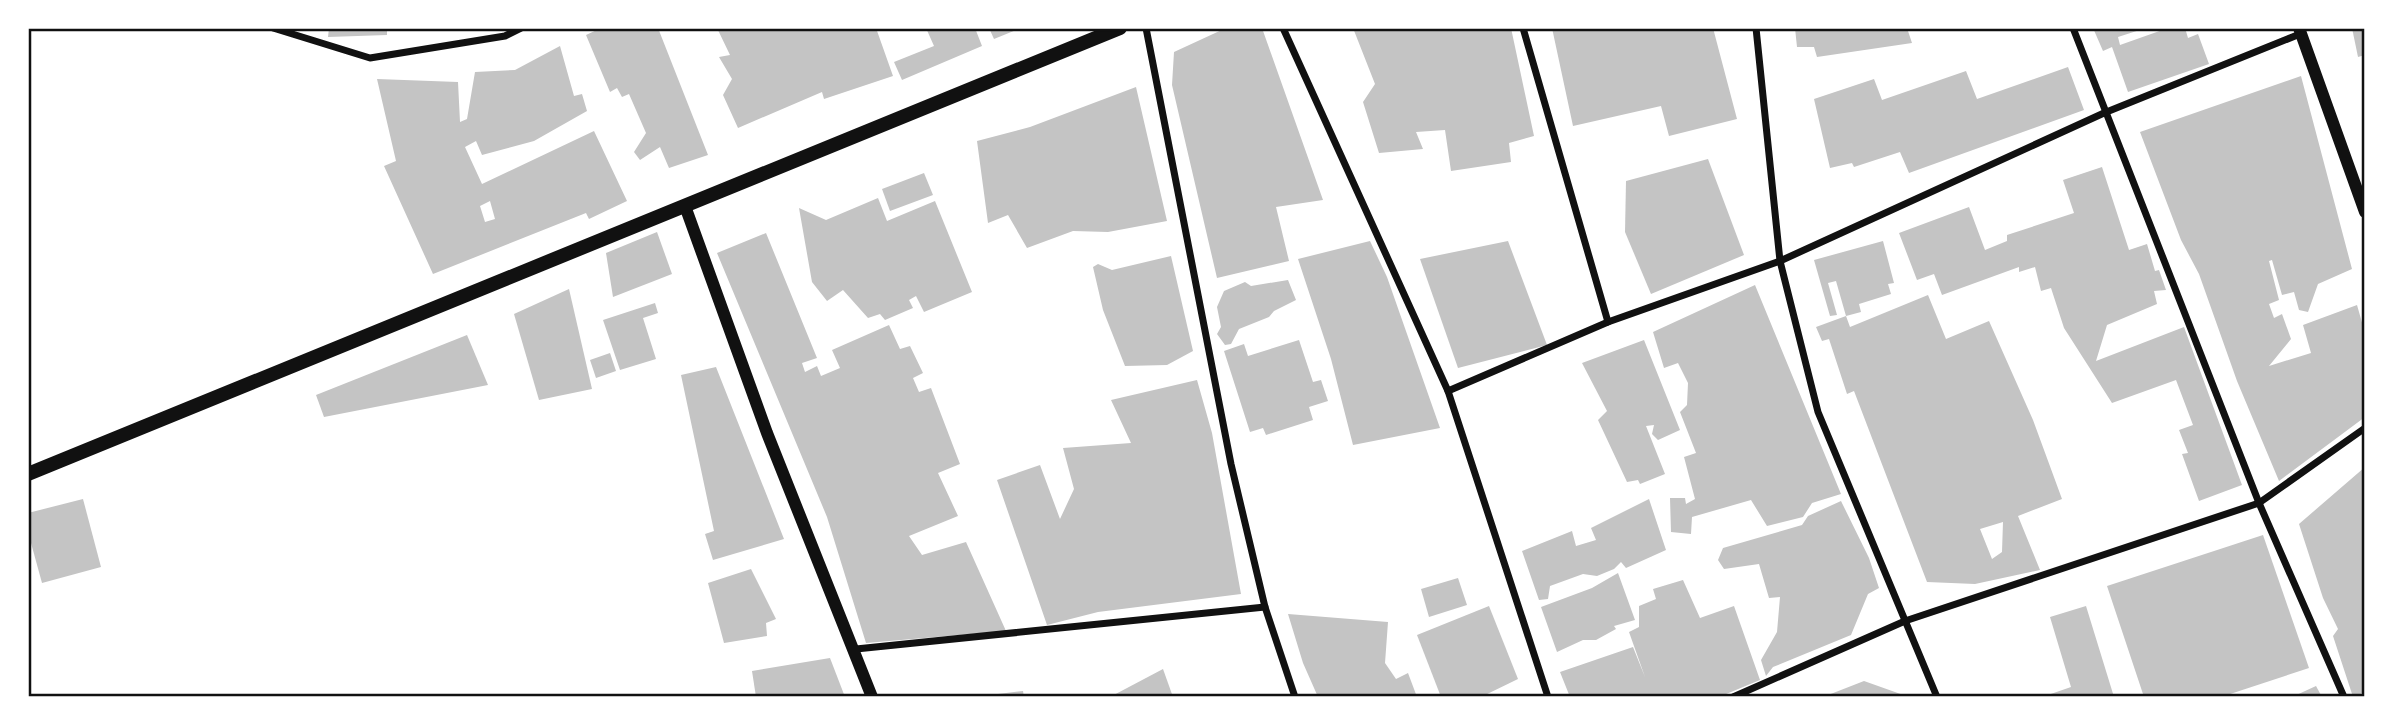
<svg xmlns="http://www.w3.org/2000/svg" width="2393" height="725" font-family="'Noto Sans',sans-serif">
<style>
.building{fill:#c4c4c4;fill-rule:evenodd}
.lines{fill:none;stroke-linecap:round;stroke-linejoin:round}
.minor{stroke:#111;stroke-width:7}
.tertiary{stroke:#111;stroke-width:12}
.secondary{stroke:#111;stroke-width:14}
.neatline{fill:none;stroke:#111;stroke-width:2.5}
</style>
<rect width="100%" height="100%" fill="#fff"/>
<!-- building -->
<g class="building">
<path d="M329,28H387V35L328,37Z"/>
<path d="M601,28H658L708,155L669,168L660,147L640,160L634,152L646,133L629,94L622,97L617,88L610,92L586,35Z"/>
<path d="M717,28H876L893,76L824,99L822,92L738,128L723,95L732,79L719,57L730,55Z"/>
<path d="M926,28H975L982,46L902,80L894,62L934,46Z"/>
<path d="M989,28H1021L994,39Z"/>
<path d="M1226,28H1262L1323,200L1276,207L1289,261L1217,278L1172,85L1174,52Z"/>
<path d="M1353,28H1511L1534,136L1509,143L1511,162L1451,171L1445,130L1416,132L1423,149L1379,153L1363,102L1375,84Z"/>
<path d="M1552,28H1713L1737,119L1669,136L1661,106L1573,126Z"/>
<path d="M1795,28H1907L1912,43L1817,57L1814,47H1797Z"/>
<path d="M2093,28H2146L2118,37L2120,45L2168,28H2185L2188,38L2198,34L2209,64L2128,92L2112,47L2103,51Z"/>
<path d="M2352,28H2365V55L2358,57Z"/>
<path d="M560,46L574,96L582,94L587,111L534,141L482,155L476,141L465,147L482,184L594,131L627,201L589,219L586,213L433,274L384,166L396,161L377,79L458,82L460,122L467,119L475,72L515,70ZM490,201L495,219L485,222L480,206Z"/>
<path d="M2068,67L2084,110L1909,173L1900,152L1854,167L1852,163L1830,168L1814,99L1874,79L1882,100L1966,71L1977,99Z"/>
<path d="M2301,76L2352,269L2318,284L2308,312L2299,310L2294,292L2282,295L2272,260L2269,261L2279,300L2269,304L2274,318L2282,314L2291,339L2269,366L2311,353L2303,325L2357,305L2365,333V417L2279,481L2237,381L2199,274L2181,240L2140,132Z"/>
<path d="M1136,87L1167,221L1108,232L1073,231L1027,248L1008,215L988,223L977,141L1030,127Z"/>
<path d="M1708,159L1744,255L1651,294L1625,232L1626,181Z"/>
<path d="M2102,167L2129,250L2147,244L2155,271L2159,270L2166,290L2154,291L2157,304L2107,325L2096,361L2184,327L2242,485L2199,501L2182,454L2188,453L2179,430L2193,425L2176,380L2112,403L2064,328L2051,288L2041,291L2035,267L2019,272V267L1942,295L1934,274L1917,280L1899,233L1969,207L1985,250L2007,241V235L2074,213L2063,180Z"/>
<path d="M924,173L933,195L890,211L882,189Z"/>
<path d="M878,198L887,221L935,201L972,292L924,312L916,296L909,300L913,308L885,320L880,314L868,318L843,290L827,301L812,282L799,208L826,220Z"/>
<path d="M657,232L672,274L613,297L606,253Z"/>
<path d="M766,233L817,358L802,363L805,372L817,366L821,376L840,368L832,350L889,325L900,349L910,346L923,373L913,378L919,392L931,388L960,464L938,473L958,516L909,536L922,555L966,542L1006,631L866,643L827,517L717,253Z"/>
<path d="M1370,241L1387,277L1440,428L1353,445L1331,359L1298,259Z"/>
<path d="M1508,241L1547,345L1458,368L1420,259Z"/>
<path d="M1883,241L1894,283L1888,284L1891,294L1859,304L1861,312L1846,316L1836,281L1828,283L1837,315L1830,316L1814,260Z"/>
<path d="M1171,256L1193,351L1167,365L1125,366L1103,310L1093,267L1098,264L1112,270Z"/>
<path d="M1288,280L1296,300L1274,311L1269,317L1239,329L1231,344L1225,345L1217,334L1221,327L1217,307L1224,291L1245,282L1251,286Z"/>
<path d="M1755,285L1841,494L1812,503L1803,517L1767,526L1751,500L1692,517L1691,534L1671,532L1670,498H1685L1686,504L1695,499L1684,457L1696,453L1680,412L1687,405L1688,383L1678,363L1664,368L1653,332Z"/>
<path d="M569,289L592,389L539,400L514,314Z"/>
<path d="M1928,295L1946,339L1989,321L2033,420L2062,499L2018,516L2040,570L1975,584L1927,582L1854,391L1847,394L1829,339L1822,341L1816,327L1846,316L1850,327ZM2003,522L2002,552L1992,559L1980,529Z"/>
<path d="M655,303L658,313L643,318L656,359L620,370L603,320Z"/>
<path d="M467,335L488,385L324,417L316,395Z"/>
<path d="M1299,340L1313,382L1321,380L1328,401L1309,407L1313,420L1266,435L1263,428L1250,432L1224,351L1244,344L1248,356Z"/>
<path d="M1644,340L1680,430L1658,440L1652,434L1654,425L1646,426L1665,474L1640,484L1638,480L1627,482L1598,420L1607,411L1582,363Z"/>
<path d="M610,353L616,371L596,378L590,360Z"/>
<path d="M716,367L784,539L713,560L705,534L714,531L681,375Z"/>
<path d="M1197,380L1212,433L1241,594L1098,612L1047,625L997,480L1040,465L1060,519L1074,489L1063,448L1131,443L1111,400Z"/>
<path d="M2365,467V692L2353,697L2333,636L2338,629L2323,598L2299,524Z"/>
<path d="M83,499L101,567L42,583L28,532V513Z"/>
<path d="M1649,499L1666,550L1626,568L1621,562L1614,569L1597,576L1583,574L1550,586L1548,599L1539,600L1522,551L1572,531L1576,546L1596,540L1591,528Z"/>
<path d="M1841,501L1869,558L1879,588L1868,594L1851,635L1773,667L1766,676L1761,660L1777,632L1780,597L1769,598L1759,564L1724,569L1718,560L1723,548L1802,525L1808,516Z"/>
<path d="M2263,535L2309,668L2221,697H2144L2107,586Z"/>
<path d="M751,569L776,619L766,623L767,636L724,643L708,583Z"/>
<path d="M1618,573L1635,620L1614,626L1616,629L1596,640H1583L1557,652L1541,607L1592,588Z"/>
<path d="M1458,578L1467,605L1429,617L1421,589Z"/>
<path d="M1683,580L1700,618L1734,606L1760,680L1719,697H1570L1560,672L1633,647L1645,677L1629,632L1639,627V606L1656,599L1653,589Z"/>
<path d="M1489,606L1518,679L1481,697H1441L1417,635Z"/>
<path d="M2086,606L2114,697H2042L2071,687L2050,617Z"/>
<path d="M1288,614L1388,622L1385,663L1396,679L1408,673L1417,697H1318L1303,663Z"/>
<path d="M830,658L845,697H756L752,671Z"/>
<path d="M1163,669L1173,697H1110Z"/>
<path d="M1864,681L1909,697H1823Z"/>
<path d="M2316,686L2322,697H2292Z"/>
<path d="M1023,691L1024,697H990V695Z"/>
</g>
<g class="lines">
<!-- minor -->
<g class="minor">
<path d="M273,28L370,58L505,36L521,28"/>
<path d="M1146,28L1231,464L1265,607L1295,697"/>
<path d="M1283,28L1448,391L1548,697"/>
<path d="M1523,28L1608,322"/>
<path d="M1756,28L1780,261L1818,412L1937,697"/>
<path d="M2073,28L2259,503L2344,697"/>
<path d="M1448,391L1608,322L1780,261L2104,113L2300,34"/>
<path d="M856,649L1265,607"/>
<path d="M1733,697L1905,621L2259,503L2365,428"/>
</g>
<!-- tertiary -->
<g class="tertiary">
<path d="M2299,28L2365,212"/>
<path d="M685,206L767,433L872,697"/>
</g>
<!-- secondary -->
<path class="secondary" d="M28,474L1120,28"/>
</g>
<!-- border -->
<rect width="2393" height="725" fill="none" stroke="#ffffff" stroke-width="60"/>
<rect x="30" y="30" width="2333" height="665" class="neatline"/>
</svg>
